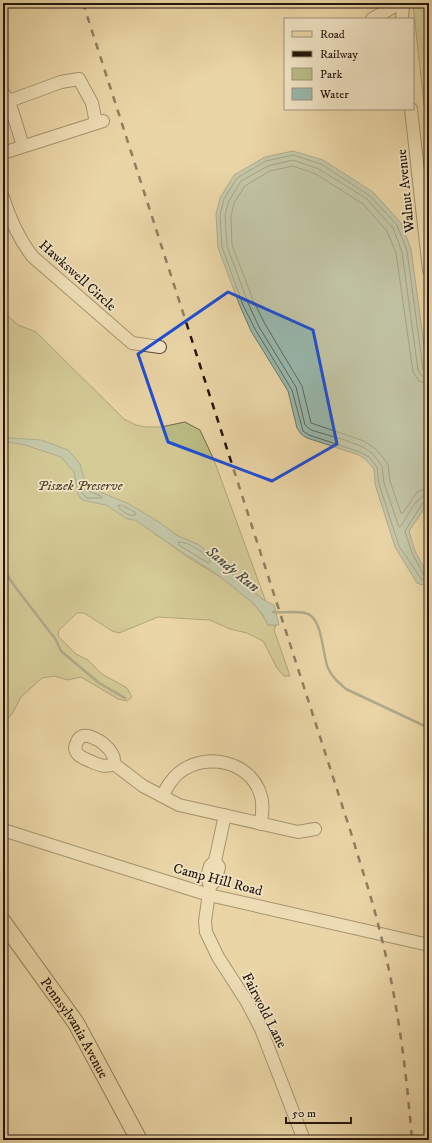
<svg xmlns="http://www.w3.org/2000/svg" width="432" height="1143" font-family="'IM FELL DW Pica',serif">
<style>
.green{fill:#babc84;stroke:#6f6947}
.water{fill:#98b8ad;stroke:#6a776c}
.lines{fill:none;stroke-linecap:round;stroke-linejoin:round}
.shore{stroke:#5e675c;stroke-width:1}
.stream{stroke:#6a776c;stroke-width:2.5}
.minor-casing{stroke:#564631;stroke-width:14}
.major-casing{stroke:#24160a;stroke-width:18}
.minor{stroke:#f1e4c5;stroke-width:12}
.major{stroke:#ead5a6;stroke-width:16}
.rail{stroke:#24160a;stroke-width:2.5;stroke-dasharray:7 7;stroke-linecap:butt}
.marked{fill:none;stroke:#1d4ed8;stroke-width:3;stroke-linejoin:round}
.labels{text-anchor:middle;stroke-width:3.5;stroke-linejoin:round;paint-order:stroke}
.street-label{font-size:14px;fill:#24160a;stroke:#f1e4c5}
.park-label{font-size:14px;font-style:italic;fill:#51482f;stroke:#f1e4c5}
.water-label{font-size:15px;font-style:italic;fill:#4d4f43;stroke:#f1e4c5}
</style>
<rect width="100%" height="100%" fill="#ead5a6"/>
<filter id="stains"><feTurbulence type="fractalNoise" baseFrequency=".005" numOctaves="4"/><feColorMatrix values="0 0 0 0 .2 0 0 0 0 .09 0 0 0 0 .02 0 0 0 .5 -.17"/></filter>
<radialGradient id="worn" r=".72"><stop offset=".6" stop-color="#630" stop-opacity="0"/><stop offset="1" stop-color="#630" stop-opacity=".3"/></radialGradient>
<!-- green -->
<g class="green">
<path d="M415,3H429V149L413,5Z"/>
<path d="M3,311L18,325L36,332L124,419L136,425L146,427H161L185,422L200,430L214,460L266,602L199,545L178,536L163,526L154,534C165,539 172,546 182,553C212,574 251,590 268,625H276L274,630L290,676H284L277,668L263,641L247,633L230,629L210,620L158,617L119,633L112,631L84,613H77L59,630L58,636L76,654L88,660L102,674L127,688L132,697L127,701L118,699L81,677L68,680L54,676L42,678L21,697L12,714L3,722Z"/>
</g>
<!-- water -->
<g class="water">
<path d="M293,151L323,160L373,192L401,223L411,249L429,382V502L409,531L415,551L429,577V581L422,585L417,583L395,547L375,484L374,469L366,460L359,455L307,438L301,434L297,428L288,391L251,331L240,306L218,248L216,214L220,198L234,175L265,157Z"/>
<path d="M3,436L10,438L41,440L68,450L80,464L84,479L88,487L129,504L159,522L178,536L199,545L262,599L274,605L279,625H268L263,615L253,603L214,572L183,553L135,520L127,519L106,505L86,501L81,499L78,494L74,472L61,457L25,445L3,441Z"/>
</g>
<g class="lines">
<!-- shore -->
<g class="shore">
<path d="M429,373L425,372L423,369L407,251L397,225L370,196L321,164L293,155L266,161L237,178L224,199L220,215L222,247L243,305L255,329L292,390L303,431L309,435L360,452L369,457L377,467L379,484L399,546L422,580L425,577L412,553L405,531L422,504L429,499"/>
<path d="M429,378L422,376L418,370L402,252L393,228L367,199L319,169L293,160L268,166L241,181L229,201L225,215L227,246L248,303L259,327L296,387L305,425L311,430L345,440L363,447L373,454L382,466L384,483L399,527L401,526C408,516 416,495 429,494"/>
<path d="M429,384L419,381L413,372L396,253L387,231L363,204L316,174L293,166L270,171L245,186L234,203L231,216L232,245L253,300L265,324L302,386L311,423L364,441L376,449L388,464L390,481L401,513H403L417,492L429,488"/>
<path d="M83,489L101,496L102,498H87L82,493Z"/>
<path d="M121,505L135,512V515C130,517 120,511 118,506Z"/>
<path d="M179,542C190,542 202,552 210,559V562L208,563L179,545Z"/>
</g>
<!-- stream -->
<g class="stream">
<path d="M3,568L13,584L56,640L61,651L99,683L125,698"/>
<path d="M273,612C283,613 295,611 305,613C323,616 322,654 328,668C332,677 338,682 346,689L429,728"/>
</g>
<!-- minor casing -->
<g class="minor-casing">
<g id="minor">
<path d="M372,19L400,3"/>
<path d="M402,19L403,3"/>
<path d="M3,93L9,101L23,146"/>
<path d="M9,101L61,82L79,79L92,103L96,123"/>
<path d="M411,109L429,270"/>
<path d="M3,153L103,121"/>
<path d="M3,197C10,219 18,238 33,257L132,343L160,347"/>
<path d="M114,764C105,768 99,765 90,761C82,758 71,753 77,742C78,739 80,737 83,736C95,734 117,751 114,764L143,786L179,805L298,832L315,829"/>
<path d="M162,796C167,787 172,778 180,772C206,752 249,761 260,793C264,803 262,813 261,824"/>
<path d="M225,815L215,861L210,866L207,877L210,886L205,921L206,932L218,957L247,1002L261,1029L304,1140"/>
<path d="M3,830L209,895L429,945"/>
<path d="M210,886L216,880L219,867L215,861"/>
</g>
</g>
<!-- major casing -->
<g class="major-casing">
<g id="major">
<path id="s1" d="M3,922L76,1023L139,1140"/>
</g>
</g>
<!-- minor -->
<use href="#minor" class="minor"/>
<!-- major -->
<use href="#major" class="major"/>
<!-- rail -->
<path class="rail" d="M83,3L353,839C361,867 371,895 378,924C397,995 406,1067 412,1140"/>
</g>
<!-- marked area -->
<path d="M0 0H432V1143H0ZM228,292L313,330L337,444L272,481L168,442L138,354Z" fill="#ead5a6" fill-opacity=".55" fill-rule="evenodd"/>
<path class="marked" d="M228,292L313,330L337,444L272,481L168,442L138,354Z"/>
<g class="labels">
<!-- street labels -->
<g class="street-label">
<text transform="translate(405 191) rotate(-96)" y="5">Walnut Avenue</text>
<text transform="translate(78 275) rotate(42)" y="5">Hawkswell Circle</text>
<text transform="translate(218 879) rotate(15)" y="5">Camp Hill Road</text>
<text transform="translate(265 1010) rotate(63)" y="5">Fairwold Lane</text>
<text dy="5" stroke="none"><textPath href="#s1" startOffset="128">Pennsylvania Avenue</textPath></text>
</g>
<!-- park labels -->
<g class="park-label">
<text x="80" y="490">Piszek Preserve</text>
</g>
<!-- water labels -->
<g class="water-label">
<text transform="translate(233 569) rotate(39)" y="5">Sandy Run</text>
</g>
</g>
<!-- margin -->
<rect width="432" height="1143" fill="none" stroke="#ead5a6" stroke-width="16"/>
<rect x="4" y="4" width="424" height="1135" fill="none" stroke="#24160a" stroke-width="2"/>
<rect x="8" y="8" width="416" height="1127" fill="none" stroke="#24160a"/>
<!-- legend -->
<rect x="284" y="18" width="130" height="92" fill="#f1e4c5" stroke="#9f927a"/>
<rect x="292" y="31" width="20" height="6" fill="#ead5a6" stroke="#9f927a"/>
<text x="320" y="38" font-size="12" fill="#24160a">Road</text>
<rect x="292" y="51" width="20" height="6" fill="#24160a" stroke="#9f927a"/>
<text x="320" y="58" font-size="12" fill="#24160a">Railway</text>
<rect x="292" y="68" width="20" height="12" fill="#babc84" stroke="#9f927a"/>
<text x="320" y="78" font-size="12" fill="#24160a">Park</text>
<rect x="292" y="88" width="20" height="12" fill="#98b8ad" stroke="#9f927a"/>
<text x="320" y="98" font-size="12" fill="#24160a">Water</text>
<!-- scale -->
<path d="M286 1117v6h65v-6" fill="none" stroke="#24160a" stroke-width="2"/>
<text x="292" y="1117" font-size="12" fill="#24160a" stroke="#f1e4c5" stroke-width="3" paint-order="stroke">50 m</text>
<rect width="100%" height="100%" filter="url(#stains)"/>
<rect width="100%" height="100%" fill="url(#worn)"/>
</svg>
